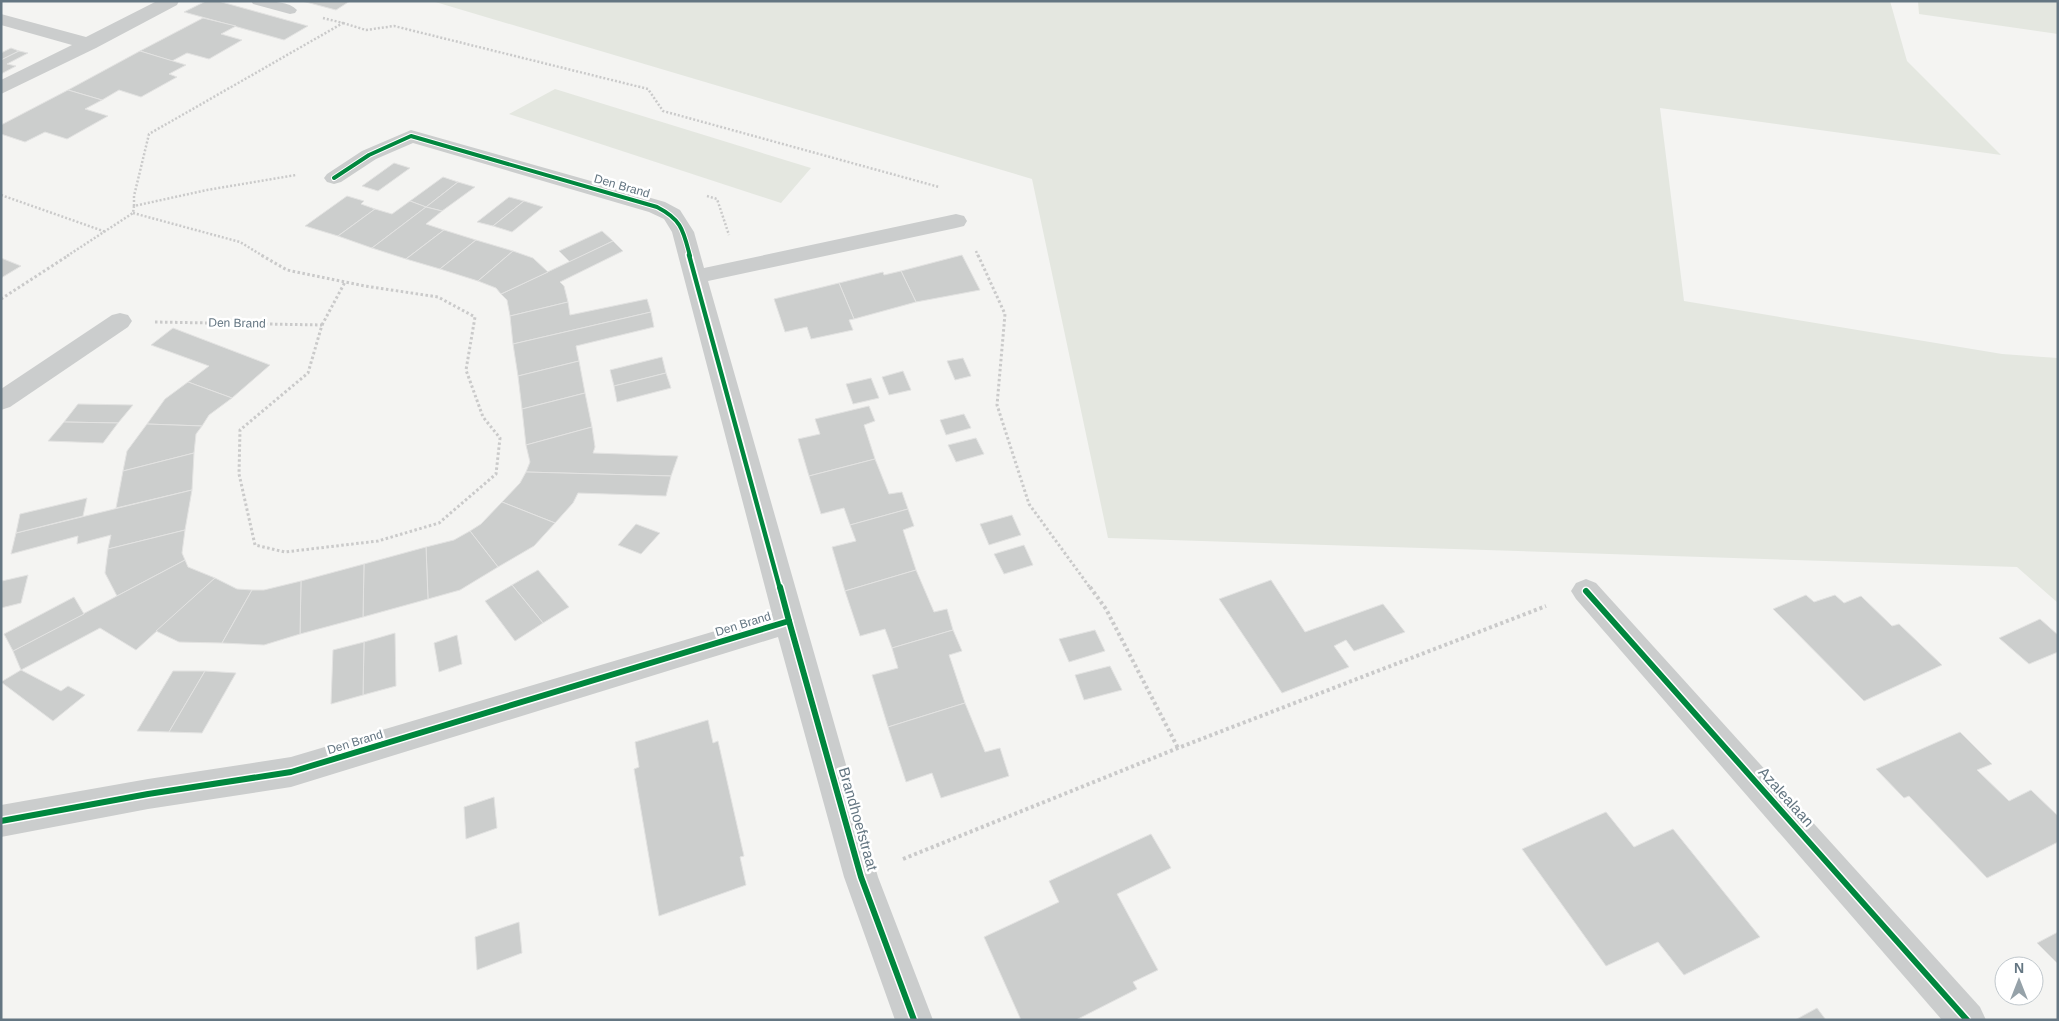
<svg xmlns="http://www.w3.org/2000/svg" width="2059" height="1021" font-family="Helvetica,sans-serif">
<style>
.green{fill:#e4e7e0}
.building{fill:#cccecd;stroke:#e3e3e2}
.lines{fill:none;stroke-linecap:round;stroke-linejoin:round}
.path-far2{stroke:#cacaca;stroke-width:2.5;stroke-dasharray:2 2;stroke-linecap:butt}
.path-far1{stroke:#cacaca;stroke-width:3;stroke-dasharray:2.5 2.5;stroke-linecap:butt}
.path{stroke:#cacaca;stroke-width:4;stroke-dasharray:3 3;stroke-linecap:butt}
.service{fill:#cbcdcd;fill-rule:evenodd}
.minor{fill:#cbcdcd;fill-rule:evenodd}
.cycleway-far2-casing{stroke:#fff;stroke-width:6}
.cycleway-far1-casing{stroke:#fff;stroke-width:8}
.cycleway-casing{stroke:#fff;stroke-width:9}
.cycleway-far2{stroke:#00873e;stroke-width:4}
.cycleway-far1{stroke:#00873e;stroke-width:4.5}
.cycleway{stroke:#00873e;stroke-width:6}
.labels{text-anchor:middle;stroke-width:5;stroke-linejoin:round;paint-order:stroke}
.street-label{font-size:12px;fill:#647682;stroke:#fff}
.near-street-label{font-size:15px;fill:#647682;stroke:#fff}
</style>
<rect width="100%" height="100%" fill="#f4f4f2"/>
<!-- green -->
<g class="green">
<path d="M432,1H1890L1907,61L2001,155L1660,108L1684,301L2002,354L2058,358V603L2017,567L1108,538L1032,179Z"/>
<path d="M1918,1H2058V34L1919,14Z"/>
<path d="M555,89L811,168L781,203L509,114Z"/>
</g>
<!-- building -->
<g class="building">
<path d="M206,1H218L308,26L284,40L184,12Z"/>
<path d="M302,1H350L336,10Z"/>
<path d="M203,18L236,26L221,34L242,40L209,59L187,53L172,61L140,51Z"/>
<path d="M11,48L19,51L1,60V53Z"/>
<path d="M19,51L28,53L7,64L16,66L1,74V60Z"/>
<path d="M140,51L186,65L169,74L177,77L141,97L119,90L102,100L68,90Z"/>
<path d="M68,90L102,100L85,109L108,116L67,139L45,132L25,142L1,134V125Z"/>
<path d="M394,163L410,168L378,191L362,186Z"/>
<path d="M443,177L458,182L426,207L410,201Z"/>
<path d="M458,182L475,187L442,211L426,207Z"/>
<path d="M347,196L364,201L361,204L375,209L338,236L305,226Z"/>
<path d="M509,197L524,201L493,226L477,222Z"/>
<path d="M410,201L426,207L372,248L338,236L375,209L392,214Z"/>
<path d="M524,201L543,207L512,232L493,226Z"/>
<path d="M426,207L442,211L426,224L444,230L406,259L372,248Z"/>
<path d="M444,230L476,240L440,269L406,259Z"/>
<path d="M602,231L613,241L570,262L559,251Z"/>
<path d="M476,240L513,251L478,281L440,269Z"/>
<path d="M613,241L623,251L560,282L564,286L568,302L510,316L507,300L501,294Z"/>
<path d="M513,251L533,258L548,272L501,294L496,288L478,281Z"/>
<path d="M962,255L980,290L916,302L901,271Z"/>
<path d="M1,258L21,266L1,278Z"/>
<path d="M901,271L916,302L854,319L839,283L883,272L884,275Z"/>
<path d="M839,283L854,319L849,320L853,330L811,339L807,327L785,332L774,299Z"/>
<path d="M647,299L651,312L513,344L510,316L568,302L570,315Z"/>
<path d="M651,312L654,327L576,346L579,361L518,376L513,344Z"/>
<path d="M173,328L270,365L232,398L188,382L209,366L151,345Z"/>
<path d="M662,357L666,373L614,386L610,370Z"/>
<path d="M963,358L971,376L955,380L947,361Z"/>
<path d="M579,361L585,393L522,409L518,376Z"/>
<path d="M903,371L911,390L889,395L882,377Z"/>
<path d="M666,373L671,388L617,402L614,386Z"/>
<path d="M871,378L879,398L853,404L846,384Z"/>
<path d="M188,382L232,398L209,415L202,426L147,424L165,399Z"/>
<path d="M585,393L592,427L526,445L522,409Z"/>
<path d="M78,404L133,405L118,423L64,422Z"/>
<path d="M869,406L875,421L864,425L875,459L809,476L798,439L820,434L815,419Z"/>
<path d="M964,414L971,428L946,435L940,420Z"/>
<path d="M64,422L118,423L103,443L48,441Z"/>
<path d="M147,424L202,426L196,434L194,453L123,471L127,451Z"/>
<path d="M592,427L595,447L593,453L678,456L671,476L526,472L530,462L526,445Z"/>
<path d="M976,438L984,454L956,462L948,445Z"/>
<path d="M194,453L192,490L116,508L123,471Z"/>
<path d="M875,459L889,494L902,492L908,509L850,525L844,508L821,514L809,476Z"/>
<path d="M526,472L671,476L666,496L578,493L573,503L555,523L502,502L520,483Z"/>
<path d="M192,490L185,530L108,549L111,535L77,544L78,536L11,554L16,533Z"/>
<path d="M87,498L83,516L16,533L20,514Z"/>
<path d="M502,502L555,523L534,546L498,567L470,531L481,524Z"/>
<path d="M908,509L914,526L903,530L916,570L845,591L832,547L856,541L850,525Z"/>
<path d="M1012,515L1021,535L989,545L980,524Z"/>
<path d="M636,524L660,533L641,554L618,545Z"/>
<path d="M185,530L182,553L185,560L117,596L105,573L108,549Z"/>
<path d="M470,531L498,567L460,590L428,599L426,547L454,540Z"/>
<path d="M1024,545L1033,565L1004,574L994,554Z"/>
<path d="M426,547L428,599L363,617L364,564Z"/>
<path d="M185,560L188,567L215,578L136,650L100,628L21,670L13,651Z"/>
<path d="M364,564L363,617L300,634L301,581Z"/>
<path d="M538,570L569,607L543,623L512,585Z"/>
<path d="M916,570L934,612L947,609L953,630L892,648L885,629L860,636L845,591Z"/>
<path d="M28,575L21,603L1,608L2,581Z"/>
<path d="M215,578L237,589L252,590L222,643L179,642L156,631Z"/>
<path d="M1271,580L1305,632L1383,604L1405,632L1354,651L1346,640L1334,646L1349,667L1282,693L1219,599Z"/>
<path d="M301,581L300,634L264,645L222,643L252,590H264Z"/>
<path d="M512,585L543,623L515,641L485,601Z"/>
<path d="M1806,595L1814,602L1835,595L1844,603L1861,596L1892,626L1899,624L1942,665L1864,701L1773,609Z"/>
<path d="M74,597L84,614L13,651L4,634Z"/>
<path d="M2040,619L2058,635V652L2029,664L1999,638Z"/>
<path d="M953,630L962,651L949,655L965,703L888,727L872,675L898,668L892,648Z"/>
<path d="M1095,630L1105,651L1069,662L1059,639Z"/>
<path d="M395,633L396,686L363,695L364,642Z"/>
<path d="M457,635L462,664L439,672L434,643Z"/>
<path d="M364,642L363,695L331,704L333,650Z"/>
<path d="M1110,666L1122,690L1084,700L1075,675Z"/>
<path d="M21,670L61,691L68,686L85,695L53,721L1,682Z"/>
<path d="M173,671H205L169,732L137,731Z"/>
<path d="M205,671L236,673L202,733L169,732Z"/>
<path d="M965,703L985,752L1000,748L1009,776L941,798L932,773L906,782L888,727Z"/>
<path d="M708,720L713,743L718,741L744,856L740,857L746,885L659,916L634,769L639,767L635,742Z"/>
<path d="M1960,732L1992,764L1977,770L2009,801L2031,790L2058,816V842L1987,878L1909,796L1904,798L1876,769Z"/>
<path d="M494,797L497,828L466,839L464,807Z"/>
<path d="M1606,812L1634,847L1673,829L1760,937L1684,975L1658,942L1606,966L1522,849Z"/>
<path d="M1151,834L1171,868L1117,894L1158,970L1133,982L1137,989L1076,1020H1021L984,937L1059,902L1049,881Z"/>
<path d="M519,922L522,953L477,970L475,937Z"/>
<path d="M2058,932V964L2037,943Z"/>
<path d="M1817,1008L1826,1020H1795Z"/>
</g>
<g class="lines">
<!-- path-far2 -->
<g class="path-far2">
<path d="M343,23L366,30L394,26L648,89L663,111L939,187"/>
<path d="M1,195L106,232"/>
<path d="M707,196L717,199L729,235"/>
<path d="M134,206V196L149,134L343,23L323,18"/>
<path d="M133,213L240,242L263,256"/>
<path d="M976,251L978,256"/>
<path d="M67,256L133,213L134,206L207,190L296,175"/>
</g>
<!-- path-far1 -->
<g class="path-far1">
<path d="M978,255L1005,314L997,405L1029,504L1091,589"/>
<path d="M1,299L69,255"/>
<path d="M155,322L322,325L308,373L240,430L239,474L255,545L285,552L378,541L439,523L496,474L500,438L483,417L466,370L475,317L438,297L365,286L287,270L261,255"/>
<path d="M322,325L345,282"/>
</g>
<!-- path -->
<g class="path">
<path d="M1090,587L1106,609L1178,748"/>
<path d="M903,859L1178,748L1546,606"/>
</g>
<!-- service -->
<path class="service" d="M251,1C265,1 288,0 297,10L295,13L290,14L253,4Z"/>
<!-- minor -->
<g class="minor">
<path d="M157,1H179L177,5L96,48L1,94V80L72,45L1,25V14L86,37Z"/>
<path d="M411,130L665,202L680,210L694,232L704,268L956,214L964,216L967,221L964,226L956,228L708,281L878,877L933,1020H895L844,877L778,637L291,787L148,809L1,837V805L148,779L291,757L772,614L672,232L664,219L649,212L413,143L376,159L341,182L334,184L327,182L324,178L327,174L362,151Z"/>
<path d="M120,313L128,315L132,321L128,327L10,407L1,410V389L112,315Z"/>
<path d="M1586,579L1596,583L1980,1007L1986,1020H1942L1576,599L1571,591L1576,583Z"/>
</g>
<!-- cycleway-far2 casing -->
<g class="cycleway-far2-casing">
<path id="cycleway-far2" d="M334,178L369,155L411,136L657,207C682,220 683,230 690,256"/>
</g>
<!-- cycleway-far1 casing -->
<g class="cycleway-far1-casing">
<path id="cycleway-far1" d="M689,255L780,589"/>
</g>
<!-- cycleway casing -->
<g class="cycleway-casing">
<g id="cycleway">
<path d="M1586,591L1967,1020"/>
<path d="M789,621L861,877L914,1020"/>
<path d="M1,821L148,794L291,772L789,621L780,587"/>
</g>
</g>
<!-- cycleway-far2 -->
<use href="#cycleway-far2" class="cycleway-far2"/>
<!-- cycleway-far1 -->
<use href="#cycleway-far1" class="cycleway-far1"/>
<!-- cycleway -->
<use href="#cycleway" class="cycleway"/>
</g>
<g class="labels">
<!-- street labels -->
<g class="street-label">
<text transform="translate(622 186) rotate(16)" y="4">Den Brand</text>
<text transform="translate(237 323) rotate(1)" y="4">Den Brand</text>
<text transform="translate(743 624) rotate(-17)" y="4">Den Brand</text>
<text transform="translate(355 742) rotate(-17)" y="4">Den Brand</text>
</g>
<!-- near-street labels -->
<g class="near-street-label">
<text transform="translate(1786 797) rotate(48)" y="5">Azalealaan</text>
<text transform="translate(858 819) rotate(74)" y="5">Brandhoefstraat</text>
</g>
</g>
<!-- border -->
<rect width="2059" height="1021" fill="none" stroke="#647682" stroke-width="5"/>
<!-- north arrow -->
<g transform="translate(2019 981)"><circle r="24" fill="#ffffff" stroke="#c1c8cd"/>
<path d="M0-4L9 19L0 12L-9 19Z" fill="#96a2a9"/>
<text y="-8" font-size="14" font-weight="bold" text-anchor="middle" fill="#647682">N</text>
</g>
</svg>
